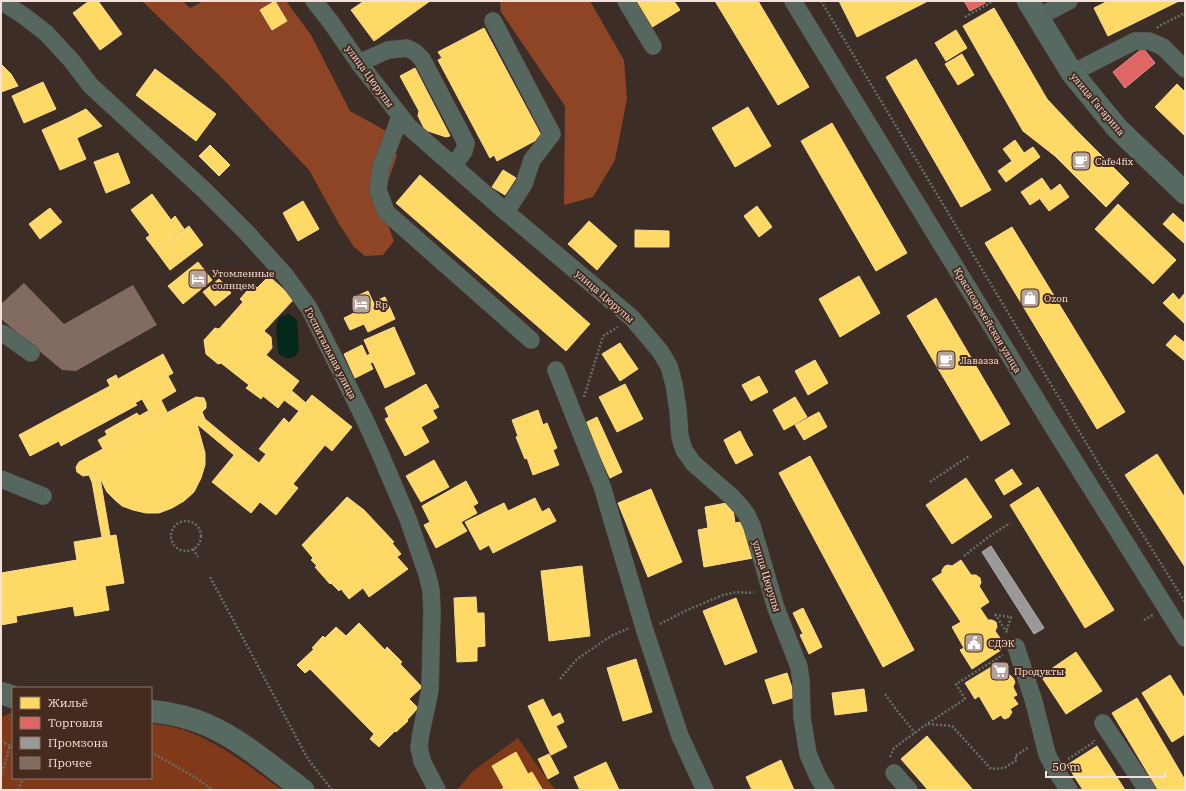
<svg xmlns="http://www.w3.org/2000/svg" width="1186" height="791" font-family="'IBM Plex Serif',serif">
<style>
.green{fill:#813a19}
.forest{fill:#8e4525}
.water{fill:#05281d}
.homes{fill:#ffd966;stroke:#fcdb89}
.shops{fill:#e06666;stroke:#e68b89}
.industry{fill:#999;stroke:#b4afac}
.building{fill:#826b61}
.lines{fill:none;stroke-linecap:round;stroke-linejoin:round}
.minor-casing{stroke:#584b45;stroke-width:18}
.major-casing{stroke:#584b45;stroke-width:23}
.path{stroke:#666f68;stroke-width:2.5;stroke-dasharray:2 2;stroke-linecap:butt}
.minor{stroke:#566760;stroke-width:17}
.major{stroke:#566a62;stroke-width:22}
.labels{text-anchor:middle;stroke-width:4;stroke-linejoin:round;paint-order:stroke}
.street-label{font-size:10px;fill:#f4e1da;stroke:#452a1e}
.poi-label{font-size:10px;fill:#f4e1da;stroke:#452a1e;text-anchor:start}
</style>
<rect width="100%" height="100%" fill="#3c2e27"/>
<!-- green -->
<g class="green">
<path d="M13,712V778H151V724C158,725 166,725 173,727C215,738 247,765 282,790H1V717Z"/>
<path d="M518,738L549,782L556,790H457L473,771Z"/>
</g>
<!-- forest -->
<g class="forest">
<path d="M142,1H183L190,8L204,1H286L311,35L350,111L388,132L397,156L380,204L394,241L383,255L365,256L354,247L339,224L309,170L224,80Z"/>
<path d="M500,1H590L624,60L627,99L615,160L593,197L564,205L565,106L501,12Z"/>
</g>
<!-- water -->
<path class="water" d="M289,314L295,318L297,321L299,350C296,359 287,360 280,355L278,351C278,343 273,322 280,317C283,315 286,315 289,314Z"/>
<!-- homes -->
<g class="homes">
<path d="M89,1H98L122,34L100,50L73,13Z"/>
<path d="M275,1L287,21L272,30L260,10Z"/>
<path d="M364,1H430L374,41L351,10Z"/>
<path d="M633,1H674L680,10L649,29Z"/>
<path d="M715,1H758L809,87L778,105Z"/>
<path d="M839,1H928L857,37Z"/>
<path d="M1108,1H1179L1108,36L1094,8Z"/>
<path d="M994,8L1047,99L1015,117L963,26Z"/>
<path d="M484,28L542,137L497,161L494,155L490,158L438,60L442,58L438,52Z"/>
<path d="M956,30L967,48L946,61L935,43Z"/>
<path d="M962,54L974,75L958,85L945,64Z"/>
<path d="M916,59L991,190L961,207L886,77Z"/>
<path d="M1,64L11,74L18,86L1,92Z"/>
<path d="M415,68L450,136L446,137L425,130L418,116L419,111L400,76Z"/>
<path d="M155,69L216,114L196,141L136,95Z"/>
<path d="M43,82L56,109L24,123L12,96Z"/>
<path d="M1177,84L1185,92V136L1155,107Z"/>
<path d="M1047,99L1078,132L1055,156L1023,131L1015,117Z"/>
<path d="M748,107L771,146L735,167L712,128Z"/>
<path d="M86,109L102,126L77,138L68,118Z"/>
<path d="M68,118L86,159L60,170L42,130Z"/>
<path d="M832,123L907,253L876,271L801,141Z"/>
<path d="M1078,132L1129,183L1106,207L1055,156Z"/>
<path d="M1015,140L1024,153L1033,147L1040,157L1006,182L998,171L1012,161L1003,149Z"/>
<path d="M210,145L230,165L219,176L199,156Z"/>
<path d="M118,153L130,183L106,193L94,162Z"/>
<path d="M503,170L516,178L505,195L492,187Z"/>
<path d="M420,175L590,324L566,351L396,203Z"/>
<path d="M1042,178L1051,191L1030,205L1021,192Z"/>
<path d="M1060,184L1069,197L1049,211L1040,199Z"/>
<path d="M152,194L171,220L175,216L184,229L156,251L146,238L150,235L131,210Z"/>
<path d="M303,201L319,229L298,241L283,213Z"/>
<path d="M1118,204L1176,260L1153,284L1095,229Z"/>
<path d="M757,206L772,227L759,237L744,216Z"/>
<path d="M50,208L62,222L40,239L29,224Z"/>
<path d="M1173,213L1185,224V244L1163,224Z"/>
<path d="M589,221L617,246L597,270L568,244Z"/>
<path d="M189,226L203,245L170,270L156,251Z"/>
<path d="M1012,227L1125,412L1097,429L985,243Z"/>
<path d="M635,230L669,231V247H635Z"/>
<path d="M198,262L212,280L183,304L168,286Z"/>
<path d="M269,276L294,299L264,331L271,337L272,348L266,355L299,381L278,408L263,396L261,399L246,388L249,385L221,363L218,364L206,354L204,340L215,328L219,329L243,302L240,299L253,284L257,288Z"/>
<path d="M859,276L880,313L840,337L819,299Z"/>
<path d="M219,279L231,293L215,306L203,292Z"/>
<path d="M368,291L373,302L385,297L395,319L368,332L364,324L350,330L344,318L358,311L352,298Z"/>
<path d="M1173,293L1179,300L1185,293V324L1163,303Z"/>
<path d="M936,298L1010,424L981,441L907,316Z"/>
<path d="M394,327L415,374L385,388L373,362L363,366L360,359L370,354L364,340Z"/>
<path d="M1175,335L1185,343V361L1166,345Z"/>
<path d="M620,343L638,369L620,381L602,354Z"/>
<path d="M362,345L367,356L360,359L363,366L370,363L373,369L355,378L344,354Z"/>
<path d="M163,354L173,373L138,392L142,399L135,403L137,405L61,446L59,441L30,456L19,435L110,386L107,380L116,375L118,379Z"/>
<path d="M815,360L828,383L808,395L795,371Z"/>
<path d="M168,376L176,391L161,400L167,412L163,415V418L155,422L138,392Z"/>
<path d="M759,376L768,392L751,401L742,385Z"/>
<path d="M426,384L439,407L433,410L425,397L389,417L385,408Z"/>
<path d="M625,384L643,419L617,432L599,397Z"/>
<path d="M292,391L306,403L299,411L284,400Z"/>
<path d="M312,395L352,427L332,451L325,445L293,484L298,488L276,515L260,502L251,513L212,482L240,448L259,463L266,454L259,449L284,418L289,423Z"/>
<path d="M196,397L204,398L206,403V408L202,412L205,419L197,424L205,453V465L201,478L194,492L184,501L172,508L159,513H146L133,510L122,506L115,500L107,492L100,478L92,482L89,475L83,476L77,472L76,467L79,462L110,445L112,447L163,418V415Z"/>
<path d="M425,397L437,418L421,427L429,442L405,456L385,419Z"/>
<path d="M795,397L807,417L784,430L773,410Z"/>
<path d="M538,410L543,425L547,423L557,448L553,450L559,465L533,475L527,458L525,459L516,437L518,436L512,420Z"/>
<path d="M148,411L155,422L112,447L110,445L103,449L98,440L107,435L105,431L137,413L139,416Z"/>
<path d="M819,412L827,427L804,440L795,425Z"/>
<path d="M597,417L602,428L590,434L585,423Z"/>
<path d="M205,419L240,448L234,455L197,424Z"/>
<path d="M602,428L607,439L595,445L590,434Z"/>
<path d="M740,431L747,445L730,453L724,440Z"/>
<path d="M607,439L612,450L600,456L595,445Z"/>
<path d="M747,445L753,455L736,464L730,453Z"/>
<path d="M612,450L617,461L605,467L600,456Z"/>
<path d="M1157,454L1185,498V567L1125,475Z"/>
<path d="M810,456L914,650L883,667L779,473Z"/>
<path d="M434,460L449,487L421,502L406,476Z"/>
<path d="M617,461L622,472L610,478L605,467Z"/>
<path d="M1012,469L1022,484L1004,495L995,480Z"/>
<path d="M100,478L110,536L102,537L92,482Z"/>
<path d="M966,478L992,517L952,544L926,505Z"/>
<path d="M466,481L478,503L473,506L477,513L461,522L467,531L436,548L424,525L430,522L422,506Z"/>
<path d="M1038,487L1114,610L1085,628L1010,505Z"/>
<path d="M651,489L682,562L648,577L618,503Z"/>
<path d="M347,497L364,510L394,542L392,543L401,554L397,557L408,569L369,597L363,588L349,599L341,589L339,591L331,583L330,584L315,567L317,566L311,560L313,558L302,545Z"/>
<path d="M535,498L542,512L549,508L556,521L493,553L489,545L480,550L465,522L504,503L508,511Z"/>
<path d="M732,502L735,523L747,521L753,558L704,567L698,530L708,528L705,507Z"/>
<path d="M116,535L124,583L105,586L109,610L75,616L73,606L16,616L17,622L1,625V573L77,560L74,542Z"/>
<path d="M961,560L971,575H976L980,578L981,583L979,586L989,602L980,608L988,620H992L996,622L997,627L995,631L1000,638L995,641L1001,650L972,669L960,650L964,648L952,627L961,622L932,579L942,573V570L945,566L948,565L952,566Z"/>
<path d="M582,566L590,636L549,641L541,571Z"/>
<path d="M476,597L477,613H484L485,646L477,647V661L457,662L454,598Z"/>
<path d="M736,598L757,652L725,665L703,611Z"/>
<path d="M803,608L822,647L809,654L800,635L803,634L793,613Z"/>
<path d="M359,623L385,650L387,647L402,662L400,664L422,687L409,699L418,708L407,720L408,721L396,732L395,731L379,747L370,739L374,734L310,669L305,673L297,665L314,649L312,648L323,636L325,638L336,627L346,636Z"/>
<path d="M1076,652L1102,691L1066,714L1041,676Z"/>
<path d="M636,659L652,712L623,721L607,668Z"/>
<path d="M998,663L1005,674L1010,675L1013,678L1015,682L1013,687L1017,695L1013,697L1018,704L1010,709L1012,712L1009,717L1005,719L1003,718L1001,715L993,720L979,696L975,699L965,683Z"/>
<path d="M787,673L795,697L773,704L765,680Z"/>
<path d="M1170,675L1185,699V734L1172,742L1142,693Z"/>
<path d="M864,689L867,711L835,715L832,693Z"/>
<path d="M1137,698L1185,780V790H1158L1112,713Z"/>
<path d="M543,699L552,717L560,713L564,722L556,726L567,747L551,755L528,706Z"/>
<path d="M927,736L973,790H928L901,759Z"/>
<path d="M1097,746L1125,790H1083L1067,765Z"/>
<path d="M516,752L528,774L532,772L542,789L500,790L504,788L492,766Z"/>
<path d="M549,754L559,773L548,779L538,759Z"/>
<path d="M781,760L794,790H752L746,777Z"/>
<path d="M606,762L619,790H580L574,777Z"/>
</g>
<!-- shops -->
<g class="shops">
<path d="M964,1H985V3L970,11Z"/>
<path d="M1143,48L1155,63L1125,88L1113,72Z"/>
</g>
<!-- industry -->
<path class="industry" d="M991,546L1044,628L1034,634L982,552Z"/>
<!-- building -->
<path class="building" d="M24,283L64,324L133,285L157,325L76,371L62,370L1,319V304Z"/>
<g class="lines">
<!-- minor casing -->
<g class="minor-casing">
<g id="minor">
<path d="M1,1L24,16L46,33L71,60L91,86L202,188L247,233L285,275L309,308L365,420L379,451L408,519L427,574L431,590L432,611L430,690L421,733L419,747L422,761L437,790"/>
<path d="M314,1L330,21L359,63L409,127L506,212L632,318L660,351L669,366L674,384L678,410L680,437L684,450L693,463L732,497L741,507L747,515L752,526L776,608L799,667L801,681L802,717L808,754L818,777L826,790"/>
<path d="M626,1L653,46"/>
<path d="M793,1L1058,435L1185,638"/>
<path d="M1038,17L1069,1"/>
<path d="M493,21L552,134L532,160L524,184L506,212"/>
<path d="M359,63L388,50L407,48L415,52L422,59L466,143L464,151L454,165"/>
<path d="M1072,73L1135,41H1149L1163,47L1185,69"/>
<path d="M400,117L381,167L378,190L386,212L531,340"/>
<path d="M1,333L4,334L31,353"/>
<path d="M556,370L602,486L645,631L680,736L705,790"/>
<path d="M1,479L43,496"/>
<path d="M1016,647L1034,702L1047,754L1054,768L1069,790"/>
<path d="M1103,723L1147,790"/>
<path d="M894,773L909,790"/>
</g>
</g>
<!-- major casing -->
<g class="major-casing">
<g id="major">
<path d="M1028,1L1072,73L1117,128L1185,193"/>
<path d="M1,693L13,697"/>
<path d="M151,711C170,713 189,717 207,725C242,740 273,768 303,790"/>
</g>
</g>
<!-- path -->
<g class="path">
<path d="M821,1L1103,471L1185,602"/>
<path d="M965,17L993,1"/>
<path d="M1157,28L1159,26L1185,13"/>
<path d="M584,397L603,336L618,327"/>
<path d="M930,482L969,456"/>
<circle cx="186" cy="536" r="15"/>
<path d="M193,549L198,557"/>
<path d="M964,556L987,538L1010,523"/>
<path d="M210,577L308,759L332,790"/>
<path d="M995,614L1008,634"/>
<path d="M995,615L1011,617L1006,632"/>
<path d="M1144,620L1153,615"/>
<path d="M660,624L685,611L723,595L736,592L749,593L754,592"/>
<path d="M560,679L577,659L611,636L629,628"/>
<path d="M885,694L895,708L915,733"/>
<path d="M928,724L952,726L991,769L1004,768L1017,760L1015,756L1029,747"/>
<path d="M1,741L10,746"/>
<path d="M151,752L193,776L213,790"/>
<path d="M890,757L894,748L927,724L965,699L956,684L1003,655"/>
<path d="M1068,759L1094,742V740"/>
<path d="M1,776L10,746L13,747"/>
<path d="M18,790L23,778"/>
</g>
<!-- minor -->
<use href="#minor" class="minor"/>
<!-- major -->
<use href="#major" class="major"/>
</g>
<!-- icons -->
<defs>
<g id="cafe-square" transform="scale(1)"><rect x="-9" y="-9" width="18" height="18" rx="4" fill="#b4a29b" stroke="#452a1e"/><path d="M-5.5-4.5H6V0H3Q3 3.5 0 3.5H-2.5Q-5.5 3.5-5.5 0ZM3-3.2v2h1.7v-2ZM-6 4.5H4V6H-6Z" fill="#fff"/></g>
<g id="hotel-square" transform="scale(1)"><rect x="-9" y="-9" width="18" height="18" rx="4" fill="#b4a29b" stroke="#452a1e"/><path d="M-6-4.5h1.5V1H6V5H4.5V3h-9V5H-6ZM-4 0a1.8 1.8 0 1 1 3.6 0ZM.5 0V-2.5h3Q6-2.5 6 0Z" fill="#fff"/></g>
<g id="shop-square" transform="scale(1)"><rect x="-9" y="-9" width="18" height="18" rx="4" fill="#b4a29b" stroke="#452a1e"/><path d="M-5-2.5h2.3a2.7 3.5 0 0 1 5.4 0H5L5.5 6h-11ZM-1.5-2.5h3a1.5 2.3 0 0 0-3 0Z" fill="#fff"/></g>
<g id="civic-square" transform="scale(1)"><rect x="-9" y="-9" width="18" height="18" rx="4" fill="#b4a29b" stroke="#452a1e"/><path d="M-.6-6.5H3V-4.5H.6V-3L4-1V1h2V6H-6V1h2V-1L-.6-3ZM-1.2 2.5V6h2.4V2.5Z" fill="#fff"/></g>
<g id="supermarket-square" transform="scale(1)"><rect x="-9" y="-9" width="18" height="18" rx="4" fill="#b4a29b" stroke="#452a1e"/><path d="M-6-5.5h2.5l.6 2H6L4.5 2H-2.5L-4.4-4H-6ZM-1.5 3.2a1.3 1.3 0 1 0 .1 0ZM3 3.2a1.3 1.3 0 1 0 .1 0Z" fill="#fff"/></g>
</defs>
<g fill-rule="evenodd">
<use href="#cafe-square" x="1081" y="161"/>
<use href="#hotel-square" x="198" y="279"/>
<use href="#shop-square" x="1030" y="298"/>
<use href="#hotel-square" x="361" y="304"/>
<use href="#cafe-square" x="946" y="360"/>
<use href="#civic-square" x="974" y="643"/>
<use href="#supermarket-square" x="1000" y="671"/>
</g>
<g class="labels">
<!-- street labels -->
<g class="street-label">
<text transform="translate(370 76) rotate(54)" y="4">улица Цюрупы</text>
<text transform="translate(1098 104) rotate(50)" y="4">улица Гагарина</text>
<text transform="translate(605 296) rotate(41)" y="4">улица Цюрупы</text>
<text transform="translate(988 320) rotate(59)" y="4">Красноармейская улица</text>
<text transform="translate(331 353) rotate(63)" y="4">Госпитальная улица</text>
<text transform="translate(767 576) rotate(73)" y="4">улица Цюрупы</text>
</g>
<!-- poi labels -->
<g class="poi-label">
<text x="1095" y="165">Cafe4fix</text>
<text x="212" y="277">Утомленные<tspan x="212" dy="12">солнцем</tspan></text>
<text x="1044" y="302">Ozon</text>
<text x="375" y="308">Rp</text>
<text x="960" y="364">Лавазза</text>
<text x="988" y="647">СДЭК</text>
<text x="1014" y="675">Продукты</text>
</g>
</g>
<!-- border -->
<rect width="1186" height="791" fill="none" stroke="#f4e1da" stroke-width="4"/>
<!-- legend -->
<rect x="12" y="687" width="140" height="92" fill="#452a1e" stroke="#8b7369"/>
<rect x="20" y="697" width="20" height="12" fill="#ffd966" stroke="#8b7369"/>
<text x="48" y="707" font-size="12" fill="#f4e1da">Жильё</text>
<rect x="20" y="717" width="20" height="12" fill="#e06666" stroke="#8b7369"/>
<text x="48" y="727" font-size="12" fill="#f4e1da">Торговля</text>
<rect x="20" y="737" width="20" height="12" fill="#999999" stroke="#8b7369"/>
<text x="48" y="747" font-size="12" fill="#f4e1da">Промзона</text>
<rect x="20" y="757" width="20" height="12" fill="#826b61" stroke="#8b7369"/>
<text x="48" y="767" font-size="12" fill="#f4e1da">Прочее</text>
<!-- scale -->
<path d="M1046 771v6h119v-6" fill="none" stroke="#f4e1da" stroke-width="2"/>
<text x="1052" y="771" font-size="12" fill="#f4e1da" stroke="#452a1e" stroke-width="3" paint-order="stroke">50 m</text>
</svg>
